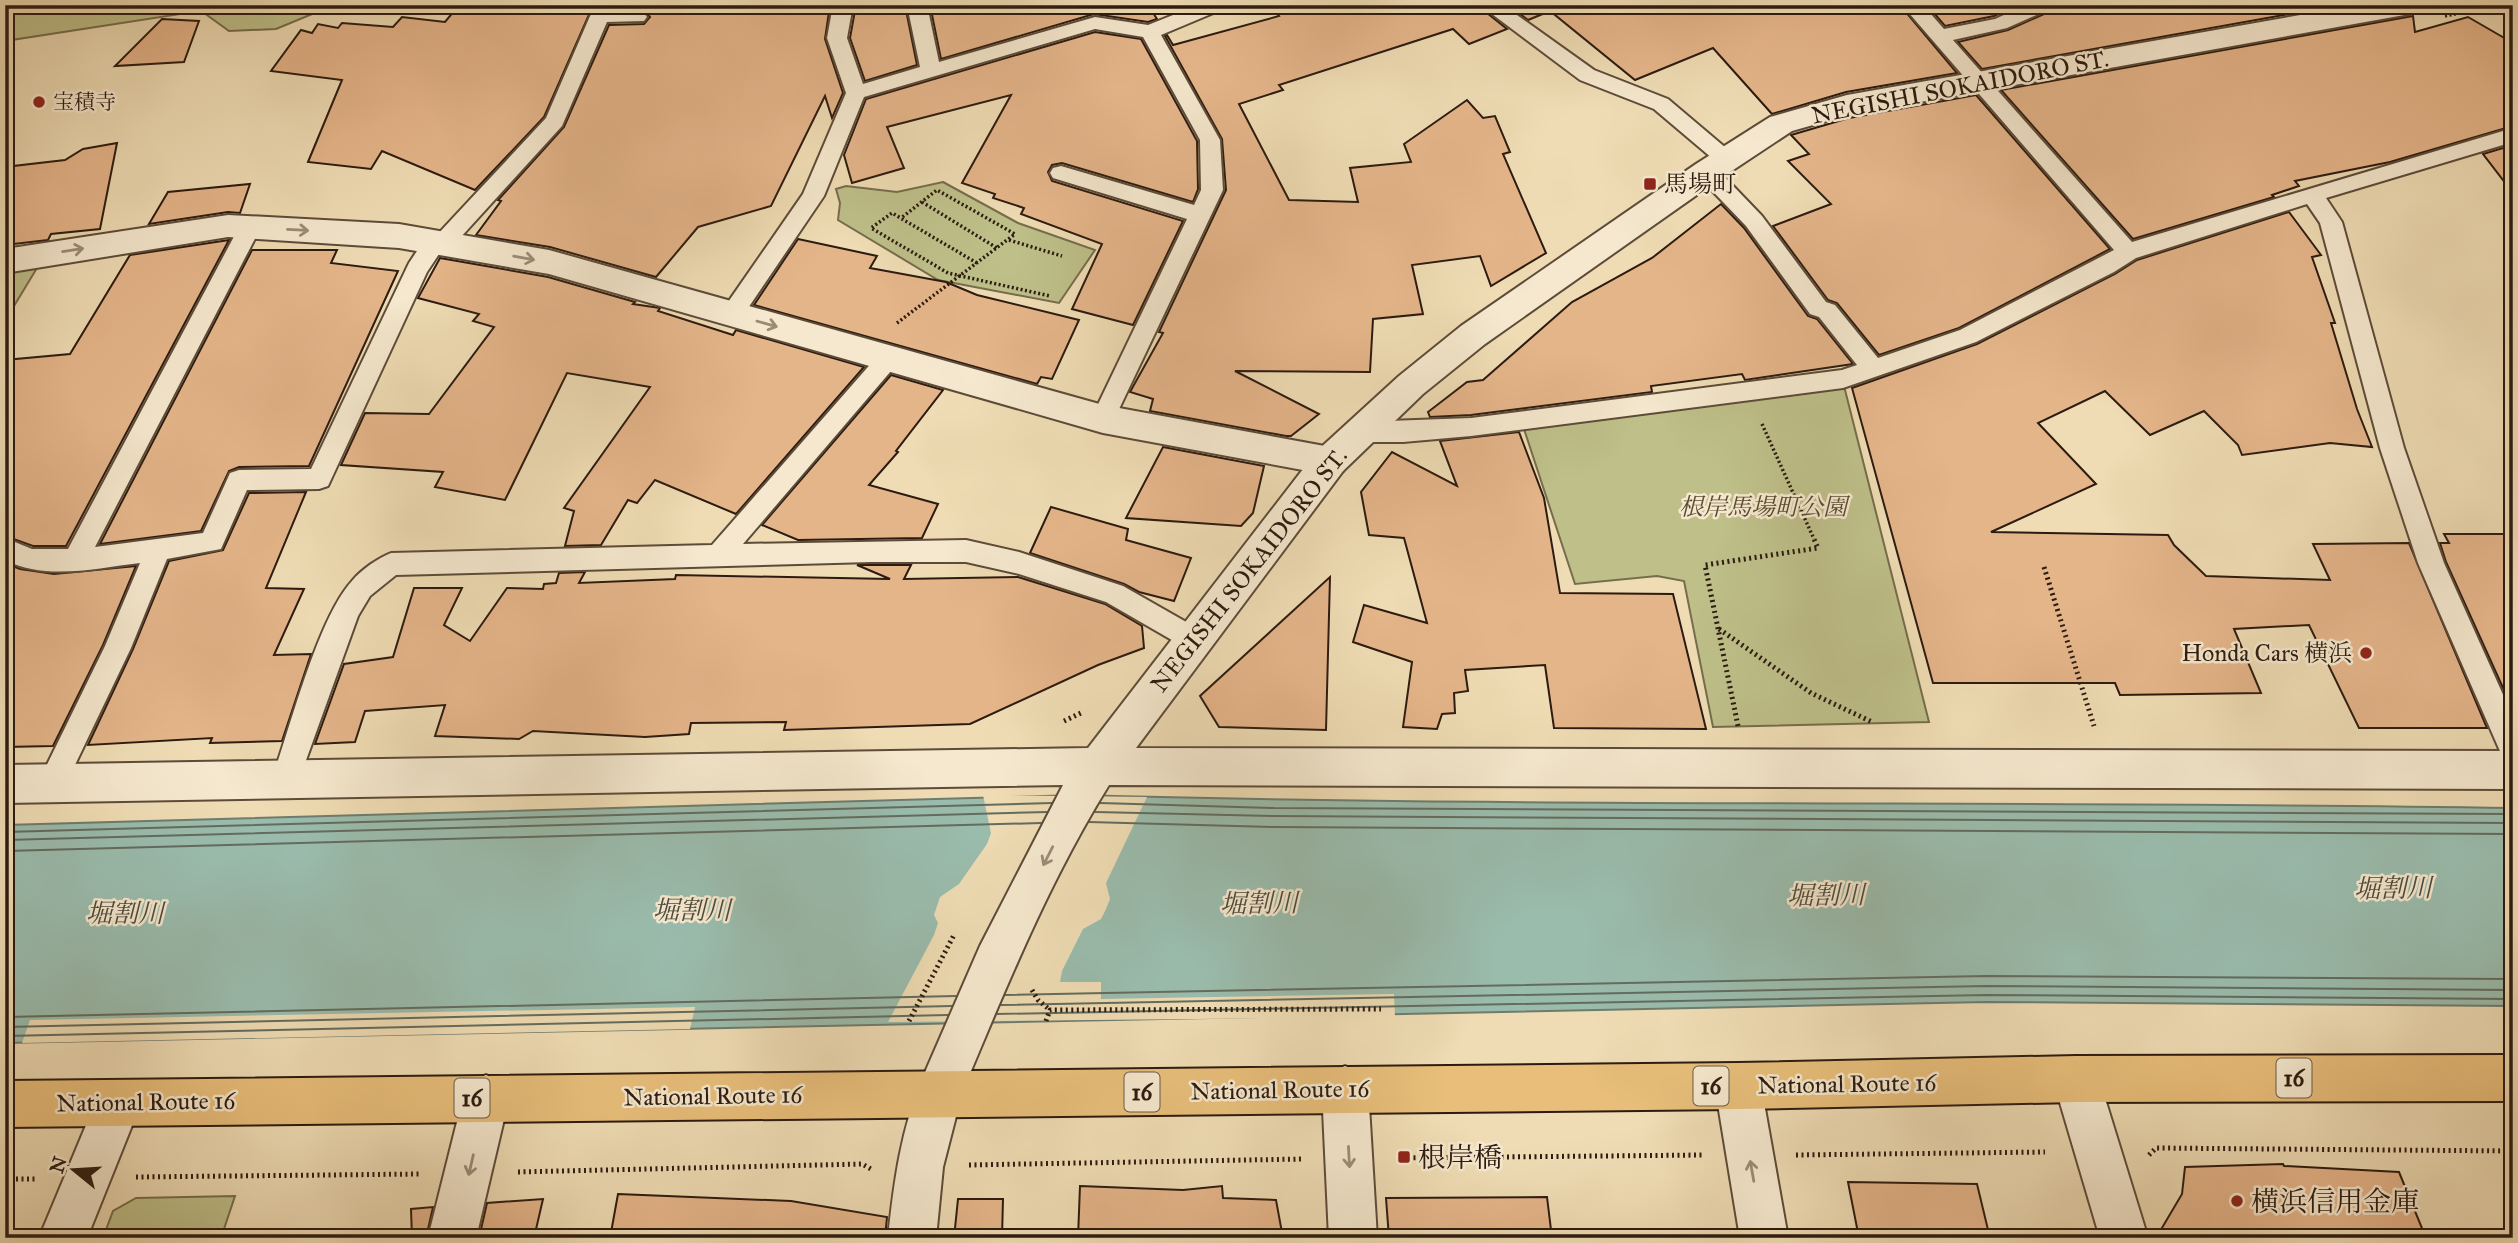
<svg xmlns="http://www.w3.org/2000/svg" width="2518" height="1243" font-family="'IM FELL Great Primer','Noto Serif JP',serif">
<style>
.green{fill:#bebf89;stroke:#756d4c;stroke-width:2}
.water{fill:#9abcad;stroke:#6e7c6e;stroke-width:2}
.pier{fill:#efdcb4}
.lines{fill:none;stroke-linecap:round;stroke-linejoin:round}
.shore{stroke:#636c5e;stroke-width:2}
.building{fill:#e5b58a;stroke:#2c1b10;stroke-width:2}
.service-casing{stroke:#5d4b39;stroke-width:4}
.minor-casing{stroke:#5d4b39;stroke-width:4}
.tertiary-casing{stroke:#5d4b39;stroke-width:4}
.trunk-casing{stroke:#2c1b10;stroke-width:4}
.path-far1{stroke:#2c1b10;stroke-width:3.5;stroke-dasharray:2 2.5;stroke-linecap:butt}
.path{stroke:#2c1b10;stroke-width:5;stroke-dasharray:2 3.5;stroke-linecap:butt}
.service{fill:#f5e8ce;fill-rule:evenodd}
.minor{fill:#f5e8ce;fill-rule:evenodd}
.tertiary{fill:#f5e8ce;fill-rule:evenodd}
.trunk{fill:#e8be7a;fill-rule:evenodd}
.oneway{stroke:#9b8c78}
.poi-dot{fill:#8f2418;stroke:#f5e8ce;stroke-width:2.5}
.labels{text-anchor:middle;stroke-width:5;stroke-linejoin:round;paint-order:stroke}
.far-poi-label{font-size:21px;fill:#2c1b10;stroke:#f5e8ce;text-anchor:start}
.shield{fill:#f5e8ce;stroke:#685849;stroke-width:2}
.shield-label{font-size:23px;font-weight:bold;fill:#2c1b10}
.street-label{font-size:24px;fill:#2c1b10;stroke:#f5e8ce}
.poi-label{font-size:24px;fill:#2c1b10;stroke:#f5e8ce;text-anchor:start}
.park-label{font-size:24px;font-style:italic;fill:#584c34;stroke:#f5e8ce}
.water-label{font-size:26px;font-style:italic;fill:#4d4b3f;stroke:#f5e8ce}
.near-poi-label{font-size:28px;fill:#2c1b10;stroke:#f5e8ce;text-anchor:start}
</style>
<rect width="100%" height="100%" fill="#efdcb4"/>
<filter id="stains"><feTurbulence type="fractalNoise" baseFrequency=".00286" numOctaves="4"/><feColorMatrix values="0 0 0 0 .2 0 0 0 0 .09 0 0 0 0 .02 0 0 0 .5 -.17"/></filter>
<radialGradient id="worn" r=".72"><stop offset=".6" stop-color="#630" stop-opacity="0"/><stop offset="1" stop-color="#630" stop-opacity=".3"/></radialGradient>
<!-- green -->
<g class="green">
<path d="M5,5H187V13L5,41Z"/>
<path d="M200,5H334L276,29L229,31L200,10Z"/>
<path d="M943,182L1018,223L1095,250L1059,303L938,280L838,220L840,203L836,189L846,186L897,192Z"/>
<path d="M40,263L5,321V270Z"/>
<path d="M1844,386L1929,722L1713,727L1684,581L1657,576L1575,584L1524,429Z"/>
<path d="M235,1196L221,1238H103L113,1211L136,1198Z"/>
</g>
<!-- water -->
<path class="water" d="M1079,795C1557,808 2035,800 2513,808V1006L1986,1002L5,1043V825Z"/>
<!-- pier -->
<g class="pier">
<path d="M983,795L1147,797L1106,883L1110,899L1106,909L1101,919L1083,929L1062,971L1060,982H1101V999L1394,994L1395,1017L888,1022L934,935L938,923L934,915L940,897L959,884L987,844L991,833Z"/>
<path d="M695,1007L690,1029L22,1043L30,1020Z"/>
</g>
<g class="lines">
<!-- shore -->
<g class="shore">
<path d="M1100,803L1274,808L2513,814"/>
<path d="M1095,812L1274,816L2513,823"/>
<path d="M1089,822L1274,827L2513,834"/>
<path d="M5,832L1052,803"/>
<path d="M5,840L1047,812"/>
<path d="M5,851L1041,823"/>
<path d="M1005,995L1986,976L2513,979"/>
<path d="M1001,1005L1986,986L2513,990"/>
<path d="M997,1014L1986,995L2513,999"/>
<path d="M5,1017L956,996"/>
<path d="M5,1027L952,1006"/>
<path d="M5,1036L948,1015"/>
</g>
</g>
<!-- building -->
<g class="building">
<path d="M459,5H830L825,39L843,93L832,118L825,96L771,206L698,227L656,277L550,247L476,235L501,201L498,200L564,127L609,25L644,24L650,17L644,10L600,7L591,10L544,117L475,190L382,151L371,169L308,162L342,80L271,71L301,30L312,33L318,24L338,28L342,23L393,27L402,17L445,22Z"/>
<path d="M856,5H905L917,65L865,81L850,38Z"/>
<path d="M930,5H1148L1157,19L1148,22L1094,14L941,59Z"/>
<path d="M1271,5H1477L1507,29L1469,44L1453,29L1279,85L1283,90L1239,104L1289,200L1358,202L1350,168L1411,162L1404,144L1467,100L1483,118L1495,116L1510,152L1503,154L1546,253L1491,286L1480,256L1412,265L1423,314L1373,319L1370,372L1235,371L1319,414L1291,436H1286L1150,411L1153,399L1130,392L1163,333L1159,332L1226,190L1222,139L1165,36L1167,35L1173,45L1279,16Z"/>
<path d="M1508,5H1900L1957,73L1846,92L1772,114L1713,48L1635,80L1550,11L1528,20Z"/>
<path d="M1927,5H2019L1994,16L1945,26Z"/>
<path d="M2055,5H2340L1982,69L1958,42L2008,30L2051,11Z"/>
<path d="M2413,16L2415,32L2468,17L2513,43V126L2390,162L2295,181L2299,186L2272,195L2274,197L2133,239L2001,90Z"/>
<path d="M162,19L199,21L184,62L115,66Z"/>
<path d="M1095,32L1141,39L1197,141L1198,189L1193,202L1062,163L1052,165L1048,172L1052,181L1183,221L1133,325L1072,309L1102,244L1021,214L1024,208L993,198L995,194L962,183L1011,95L887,127L904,168L852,183L844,155L866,99Z"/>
<path d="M1976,95L2110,249L1959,328L1879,355L1837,303L1828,300L1773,226L1831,204L1788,161L1809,154L1791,135L1849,118Z"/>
<path d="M117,143L100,229L51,234L48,240L5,245V167L65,160L83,149Z"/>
<path d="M2513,145V193L2483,154Z"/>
<path d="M250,184L240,213L228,212L149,224L168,192Z"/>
<path d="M1721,204L1744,228L1808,316L1817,319L1853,364L1745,380L1742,374L1651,386L1652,392L1471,415L1430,417L1428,412L1467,382L1483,380L1572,302L1652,258Z"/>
<path d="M2289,212L2321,255L2312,257L2335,323H2331L2357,409L2372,447L2330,443L2242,455L2238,445L2204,411L2150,435L2105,391L2038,423L2096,484L1991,532L2168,535L2174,545L2206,576L2330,580L2313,544L2409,543L2487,728H2359L2309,625L2234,629L2261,693L2120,695L2115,683H1933L1852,388L1977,344L2115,274L2137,260Z"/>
<path d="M798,239L877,256L870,268L946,282L977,295L1079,320L1052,379L1041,377L1037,384L754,305Z"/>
<path d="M229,240L66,546H33L5,536V360L70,354L130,255Z"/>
<path d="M252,250H337L331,263L398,271L309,466L239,467L229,471L201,531L100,544Z"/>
<path d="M440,258L548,277L635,302L633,304L660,308L658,311L733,335L736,330L864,367L736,514L655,480L637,503L628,500L601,545L565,546L574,511L564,508L650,387L567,373L505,500L435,487L443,472L341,465L365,413L429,414L494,327L473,321L479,314L418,298Z"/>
<path d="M891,375L943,390L896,451L898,452L869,485L938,504L922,538L798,540L762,525Z"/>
<path d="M1519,432L1544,498L1560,593L1673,594L1706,729L1554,728L1545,665L1465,670L1468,691L1454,693L1455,713L1442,714L1437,729L1403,727L1412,662L1353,642L1364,605L1427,623L1404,538L1369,535L1361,492L1392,452L1457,486L1440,441Z"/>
<path d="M1163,447L1264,466L1253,513L1241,526L1126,518Z"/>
<path d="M306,492L266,588L304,589L274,655L311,654L282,741L210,743L212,738L88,745L133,649L169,561L223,550L249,493Z"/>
<path d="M1051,507L1128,529L1126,540L1191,558L1174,601L1139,592L1124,584L1030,553Z"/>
<path d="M2444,534H2513V710L2446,562L2440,543H2449Z"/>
<path d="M5,563L20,569L54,574L136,566L103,645L53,746L5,747Z"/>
<path d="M857,565H911L904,579L1018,577L1105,604L1142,626L1144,648L1098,665L970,724L784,730L786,722L691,723L689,734L645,737L533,731L519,739L435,736L445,705L365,711L355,742L315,744L344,664L393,657L414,588H462L444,625L470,641L507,588L543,589L544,584L556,583L559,573L585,572L579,583L675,579L676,575L890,579Z"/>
<path d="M1330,577L1326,730L1219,727L1200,696Z"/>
<path d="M2283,1164L2284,1166L2399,1172L2426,1238H2156L2182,1194L2185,1167Z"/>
<path d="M1848,1182L1977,1184L1990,1238H1859Z"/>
<path d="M1080,1186L1183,1190L1222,1186L1223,1198L1276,1200L1283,1238H1078Z"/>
<path d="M618,1194L791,1201L887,1217L885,1238H610Z"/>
<path d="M1547,1197L1552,1238H1389L1386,1198Z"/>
<path d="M543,1199L534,1238H479L487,1203Z"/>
<path d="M958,1199H1003L1002,1238H954Z"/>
<path d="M433,1207L426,1238H412L411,1209Z"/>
</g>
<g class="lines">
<!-- service casing -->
<g class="service-casing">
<g id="service">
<path d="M833,5H853L847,38L863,84L920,67L907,5H927L939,62L1095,17L1148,25L1198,5H1226L1223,9L1161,35L1220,140L1223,190L1111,426L1103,428L1095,426L1091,419L1187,219L1053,178L1050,173L1053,168L1061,166L1194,205L1201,190L1200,140L1143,37L1095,29L864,97L824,196L740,320L732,322L724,320L721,314L724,308L803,194L846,93L827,38Z"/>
<path d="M1480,5H1503L1594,70L1668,99L1733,154L1737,159L1733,164L1726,166L1719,164L1654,109L1580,80Z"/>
<path d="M1902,5H1923L1944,29L1995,19L2026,5H2053L2050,9L2007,28L1953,40L2132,242L2513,128V142L2326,198L2342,222L2404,448L2444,563L2513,717V761L2503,758L2418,563L2380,448L2320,223L2307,204L2136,258L2114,272L1976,342L1843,388L1471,436L1403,442H1360L1351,439L1348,432L1351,425L1360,422L1471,418L1842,370L1857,365L1819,317L1810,314L1746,226L1699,177L1696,172L1699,167L1707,165L1715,167L1762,216L1826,302L1835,305L1878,358L1960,330L2114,250Z"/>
<path d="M600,10L644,13L647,17L644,21L607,22L562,126L450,249L441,251L427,272L328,486L319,489L247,490L221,549L167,559L131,648L62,792L52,796L42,792L38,783L105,646L140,563C96,568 46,581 5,560V538L32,549H68L239,227L242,221L250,219L258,221L261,227L95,547L203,533L230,473L239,470L311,469L409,263L427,236L437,235L546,118L590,16L593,12Z"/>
<path d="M889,349L897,352L901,358L897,364L743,544L966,540L1019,552L1123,586L1202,631L1206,639L1202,647L1193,650L1184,647L1106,602L1019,574L966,562H871L396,575L370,596L358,616L296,788L286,792L276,788L272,779C290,728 318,618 352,581C361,570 378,558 391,553L712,545L881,352Z"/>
</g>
</g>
<!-- minor casing -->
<g class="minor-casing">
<g id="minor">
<path d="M228,215L399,224L549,250L1103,405L1330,447L1343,451L1348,461L1343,471L1330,475L1103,433L549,274L399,248L228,237L5,273V249Z"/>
<path d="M2076,1056L2092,1063L2099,1079L2148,1238H2100L2053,1079L2060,1063Z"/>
<path d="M1738,1063L1754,1070L1761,1086L1788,1238H1740L1715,1086L1722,1070Z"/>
<path d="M1345,1066L1361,1073L1368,1089L1377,1238H1329L1322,1089L1329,1073Z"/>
<path d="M939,1070L955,1077L962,1093L943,1167L936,1238H888C894,1182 901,1129 923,1077Z"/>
<path d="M486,1075L502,1082L509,1098L476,1238H428L463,1098L470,1082Z"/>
<path d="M118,1080L134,1087L141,1103L87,1238H39L102,1087Z"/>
</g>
</g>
<!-- tertiary casing -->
<g class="tertiary-casing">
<path id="tertiary" d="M2357,5H2424L2420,11L2410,14L1848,115L1792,131L1718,180L1485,344L1423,394L1343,471L1136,748L2513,751V789L1109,785C1046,886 1001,1000 955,1109L939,1116L923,1109L916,1093L980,946L1063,785L5,803V765L1088,748L1317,451L1399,376L1461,326L1696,164L1770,117L1847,95Z"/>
</g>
<!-- trunk casing -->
<g class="trunk-casing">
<path id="trunk" d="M2513,1055V1101L2076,1102L1738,1109L5,1127V1081L1738,1063L2076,1056Z"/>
</g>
<!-- path-far1 -->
<g class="path-far1">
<path d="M2445,16L2499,5"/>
<path d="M922,202L997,248"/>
<path d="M1009,240L1062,256"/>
<path d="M977,263L892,213L871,228L948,273L1050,296"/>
<path d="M897,323L1015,234L937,190L901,218"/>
<path d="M1762,424L1814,539"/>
</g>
<!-- path -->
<g class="path">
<path d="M2044,567L2094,726"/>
<path d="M1719,629L1811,693L1872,722"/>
<path d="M1064,721L1081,713"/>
<path d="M1738,726L1705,565L1818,548L1813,537"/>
<path d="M1032,990L1038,1000L1050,1010"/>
<path d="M909,1021L954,935"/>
<path d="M1046,1021L1050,1010L1381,1009"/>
<path d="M1796,1155L2045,1152"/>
<path d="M2149,1155L2156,1148L2513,1151"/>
<path d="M1397,1158L1703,1155"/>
<path d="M969,1165L1303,1159"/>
<path d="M518,1172L862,1164L871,1169"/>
<path d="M136,1177L421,1174"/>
<path d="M5,1179H36"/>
</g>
<!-- service -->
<use href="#service" class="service"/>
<!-- minor -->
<use href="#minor" class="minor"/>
<!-- tertiary -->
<use href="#tertiary" class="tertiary"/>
<!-- trunk -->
<use href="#trunk" class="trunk"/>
</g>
<!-- one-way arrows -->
<defs><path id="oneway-shaft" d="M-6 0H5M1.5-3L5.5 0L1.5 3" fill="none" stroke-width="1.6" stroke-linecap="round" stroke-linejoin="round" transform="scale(1.75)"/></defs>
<g class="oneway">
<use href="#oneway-shaft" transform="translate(298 230) rotate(3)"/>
<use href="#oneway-shaft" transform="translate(73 250) rotate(-9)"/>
<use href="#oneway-shaft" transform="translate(524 258) rotate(10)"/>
<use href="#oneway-shaft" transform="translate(767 324) rotate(16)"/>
<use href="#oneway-shaft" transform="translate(1048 856) rotate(117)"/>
<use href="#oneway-shaft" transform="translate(1349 1157) rotate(87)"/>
<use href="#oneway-shaft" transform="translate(471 1165) rotate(103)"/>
<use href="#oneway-shaft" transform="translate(1752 1171) rotate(-100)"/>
</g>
<!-- markers -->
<g class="poi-dot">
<circle cx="39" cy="102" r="7"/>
<rect x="1643" y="177" width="14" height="14" rx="3.5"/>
<circle cx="2366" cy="653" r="7"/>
<rect x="1397" y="1150" width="14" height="14" rx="3.5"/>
<circle cx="2237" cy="1201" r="7"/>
</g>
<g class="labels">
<!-- far-poi labels -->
<g class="far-poi-label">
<text x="53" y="109">宝積寺</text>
</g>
<!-- shield labels -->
<g class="shield">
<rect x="2276.5" y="1058.5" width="35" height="39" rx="5"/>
<rect x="1693.5" y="1066.5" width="35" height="39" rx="5"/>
<rect x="1124.5" y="1072.5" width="35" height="39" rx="5"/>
<rect x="454.5" y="1078.5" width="35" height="39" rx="5"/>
</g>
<g class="shield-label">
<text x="2294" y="1086">16</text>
<text x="1711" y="1094">16</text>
<text x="1142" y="1100">16</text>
<text x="472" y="1106">16</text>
</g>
<!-- street labels -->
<g class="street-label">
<text transform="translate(1960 87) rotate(-11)" y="8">NEGISHI SOKAIDORO ST.</text>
<text transform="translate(1249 570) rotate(-52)" y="8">NEGISHI SOKAIDORO ST.</text>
<text transform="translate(1847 1084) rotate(-1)" y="8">National Route 16</text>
<text transform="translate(1280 1090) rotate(-1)" y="8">National Route 16</text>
<text transform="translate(713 1096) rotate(-1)" y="8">National Route 16</text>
<text transform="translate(146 1102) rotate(-1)" y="8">National Route 16</text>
</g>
<!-- poi labels -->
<g class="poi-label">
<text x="1664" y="192">馬場町</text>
<text x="2352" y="661" text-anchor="end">Honda Cars 横浜</text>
</g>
<!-- park labels -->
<g class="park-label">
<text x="1763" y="515">根岸馬場町公園</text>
</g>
<!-- water labels -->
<g class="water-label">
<text transform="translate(2393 888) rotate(-1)" y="9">堀割川</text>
<text transform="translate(1826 895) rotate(-1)" y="9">堀割川</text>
<text transform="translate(1259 903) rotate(-1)" y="9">堀割川</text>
<text x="692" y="919">堀割川</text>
<text x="125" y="922">堀割川</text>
</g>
<!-- near-poi labels -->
<g class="near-poi-label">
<text x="1418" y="1167">根岸橋</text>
<text x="2251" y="1211">横浜信用金庫</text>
</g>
</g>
<!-- margin -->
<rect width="2518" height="1243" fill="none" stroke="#efdcb4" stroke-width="28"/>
<rect x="7" y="7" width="2504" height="1229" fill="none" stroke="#2c1b10" stroke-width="3.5"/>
<rect x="14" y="14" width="2490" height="1215" fill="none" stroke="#2c1b10" stroke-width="2"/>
<!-- north arrow -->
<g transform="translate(74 1170) rotate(288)" stroke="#f5e8ce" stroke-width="5" paint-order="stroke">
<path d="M0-5L12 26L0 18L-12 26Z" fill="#2c1b10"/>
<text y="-10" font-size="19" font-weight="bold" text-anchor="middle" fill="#2c1b10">N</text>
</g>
<rect width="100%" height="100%" filter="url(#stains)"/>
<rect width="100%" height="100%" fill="url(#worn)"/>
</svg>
